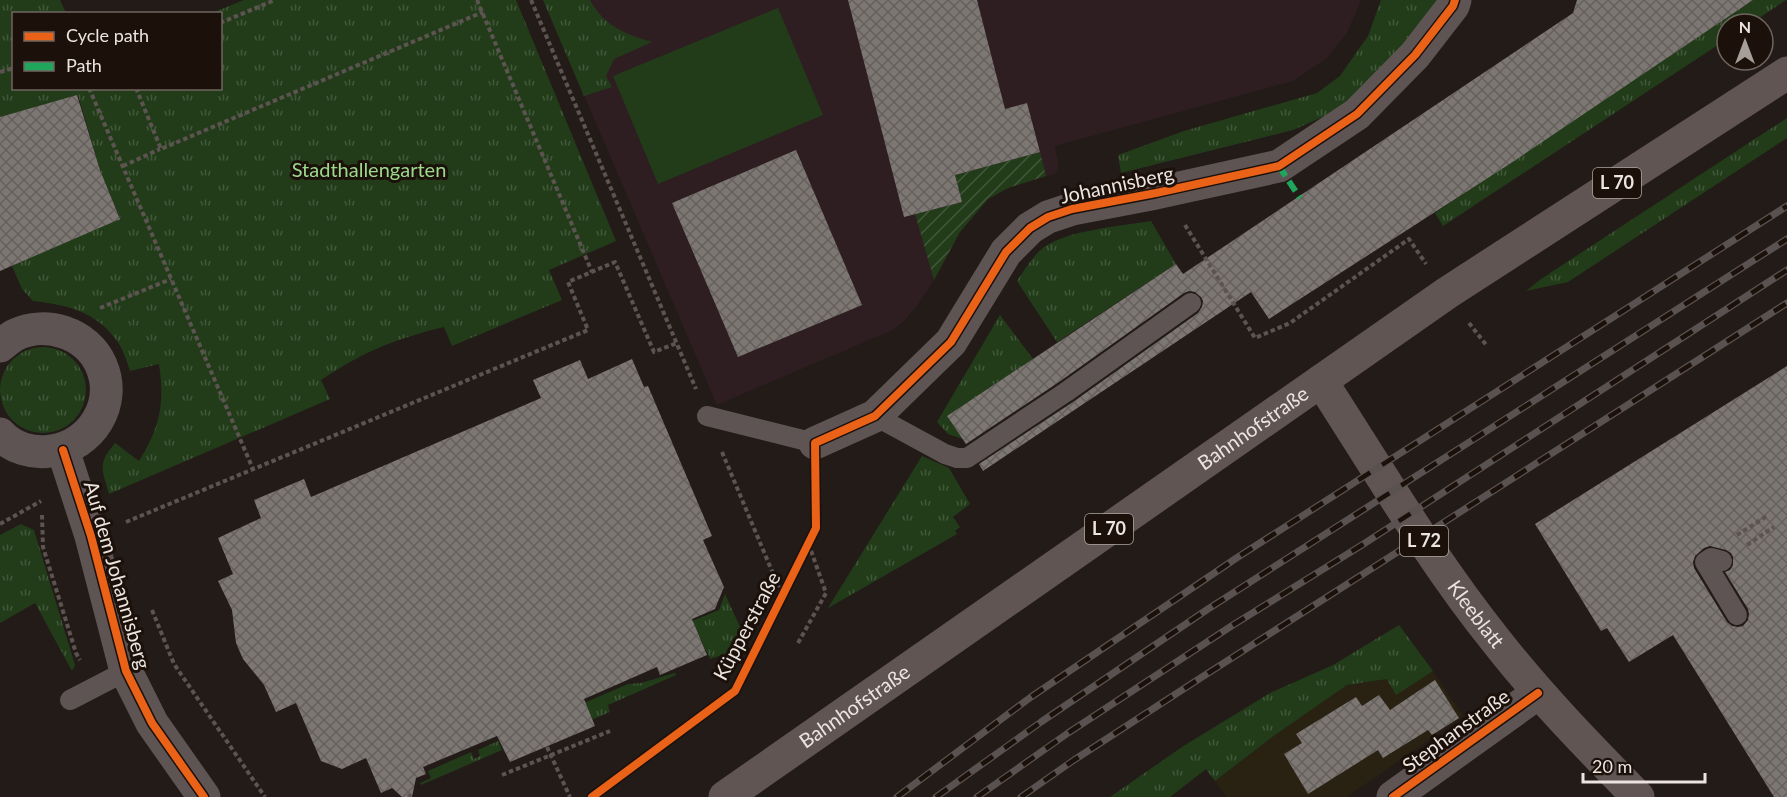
<svg xmlns="http://www.w3.org/2000/svg" width="1787" height="797" font-family="Lato,sans-serif">
<style>
.commercial{fill:#292213}
.education{fill:#2e1e21}
.grass{fill:url(#grass-tufts)}
.garden{fill:url(#garden-furrows)}
.pitch{fill:#223c19}
.building{fill:url(#building-cross-hatch);fill-rule:evenodd}
.lines{fill:none;stroke-linecap:round;stroke-linejoin:round}
.path{stroke:#5d5452;stroke-width:4;stroke-dasharray:4.5 3;stroke-linecap:butt}
.service{stroke:#5f5454;stroke-width:20}
.minor{stroke:#5f5454;stroke-width:33}
.primary{stroke:#615553;stroke-width:33}
.rail-casing{stroke:#5a5251;stroke-width:7}
.rail{stroke:#1c110a;stroke-width:4.5;stroke-dasharray:14;stroke-linecap:butt}
.quiet{stroke:#20a55d;stroke-width:6;stroke-dasharray:12 6;stroke-linecap:butt}
.cycleway-casing{stroke:#1c110a;stroke-width:11}
.cycleway{stroke:#ea6118;stroke-width:8}
.labels{text-anchor:middle;stroke-width:6;stroke-linejoin:round;paint-order:stroke}
.shield{fill:#1c110a;stroke:#aea59f;stroke-width:1.5}
.shield-label{font-size:18px;font-weight:bold;fill:#ece4df}
.park-label{font-size:20px;fill:#9bd98b;stroke:#1c110a}
.street-label{font-size:20px;fill:#ece4df;stroke:#1c110a}
</style>
<defs>
<pattern id="grass-tufts" width="24" height="20" patternUnits="userSpaceOnUse" patternTransform="scale(1.5)"><rect width="24" height="20" fill="#223c19"/><path d="M3 7l-1-3M5 7V3M7 7l1-3M15 17l-1-3M17 17v-4M19 17l1-3" fill="none" stroke="#42583a"/></pattern>
<pattern id="garden-furrows" width="10" height="10" patternUnits="userSpaceOnUse" patternTransform="scale(1.5)"><rect width="10" height="10" fill="#223c19"/><path d="M-1 1l2-2M0 10L10 0M9 11l2-2" fill="none" stroke="#42583a"/></pattern>
<pattern id="building-cross-hatch" width="8" height="8" patternUnits="userSpaceOnUse" patternTransform="scale(1.5)"><rect width="8" height="8" fill="#7d7773"/><path d="M0 0l8 8M0 8l8-8" fill="none" stroke="#65605d"/></pattern>
</defs>
<rect width="100%" height="100%" fill="#221b17"/>
<!-- commercial -->
<path class="commercial" d="M1433,671L1463,716L1347,797H1226L1215,781L1275,735L1347,685L1388,679L1397,694Z"/>
<!-- education -->
<path class="education" d="M543,0H1361L1347,33L1327,58L1293,81L1055,146L1059,167L1057,171L1054,174L1008,188L988,199L960,232L934,280L917,306L905,320L893,330L717,405Z"/>
<!-- grass -->
<g class="grass">
<path d="M0,0H60L66,13L14,14V88H220V14L212,13L244,0H516L616,241L549,270L562,300L452,346L444,327C394,339 363,352 321,380L330,399L109,494C102,468 97,465 115,443L139,461C160,428 165,403 159,364L130,371C127,362 124,352 119,344C98,312 69,305 33,301L22,289L12,266L120,218L100,170L78,95L0,117Z"/>
<path d="M543,0H590C604,26 625,34 652,42L614,59L606,76L612,87L584,96Z"/>
<path d="M1381,0H1441L1403,49L1350,105L1293,130L1121,173L1118,155L1184,131L1317,93L1340,76L1368,36Z"/>
<path d="M1753,0H1786L1750,24H1727V39L1443,226L1435,213Z"/>
<path d="M1787,118V138L1568,282L1526,291L1541,279Z"/>
<path d="M1151,221L1176,264L1057,342L1017,281C1025,269 1032,257 1043,248C1066,230 1122,226 1151,221Z"/>
<path d="M1000,315L1033,359L947,416L963,439L948,434L937,422Z"/>
<circle cx="43" cy="390" r="43"/>
<path d="M922,456L949,468L970,504L953,517L960,527L955,531L957,534L828,608Z"/>
<path d="M21,524L34,530L75,665L72,671L35,603L0,623V535Z"/>
<path d="M725,594L741,629L740,644L732,652L710,659L692,621L719,610Z"/>
<path d="M1399,625L1433,671L1396,695L1387,679L1347,685L1275,735L1215,781L1206,769L1170,797H1110L1182,747L1270,693L1333,665Z"/>
<path d="M675,673L676,675L608,705L610,712L591,720L584,703L628,684L641,683Z"/>
<path d="M498,741L502,750L421,785L420,783L431,778L428,771L471,752L474,759L480,756L478,750Z"/>
</g>
<!-- garden -->
<path class="garden" d="M1040,152L1046,176L1008,188L988,199L960,232L934,280L915,214L962,202L955,175Z"/>
<!-- pitch -->
<path class="pitch" d="M778,8L823,115L658,184L613,76Z"/>
<!-- building -->
<g class="building">
<path d="M848,0H977L1005,109L1027,103L1040,152L955,175L962,202L904,217Z"/>
<path d="M1577,0H1753L1508,165L1269,319L1251,292L983,471L979,464L1073,402L1198,313L1202,307L1203,301L1201,297L1195,292L1189,291L1184,293L1059,382L966,444L947,416L1176,264L1183,274L1573,13Z"/>
<path d="M77,95L100,170L120,219L0,271V117Z"/>
<path d="M796,150L862,305L738,357L672,203Z"/>
<path d="M632,359L644,387L648,386L712,536L703,540L724,587L715,609L692,619L707,655L660,675L657,667L584,699L595,726L510,762L497,736L423,767L426,774L416,778L412,797H402L392,788L381,793L366,758L342,769L321,761L296,703L276,712L264,685L243,659L236,643L232,610L218,581L233,574L218,538L261,518L254,500L304,479L311,497L541,398L533,380L580,360L588,379Z"/>
<path d="M1787,366V797H1774L1673,635L1629,662L1607,628L1601,631L1535,524ZM1710,546L1726,550L1731,553L1733,557V565L1730,570L1725,572L1748,609L1749,614L1748,620L1743,626L1738,627L1732,626L1727,622L1694,568L1693,562L1695,556L1704,548Z"/>
<path d="M1435,680L1459,718L1432,735L1428,730L1383,758L1378,750L1308,794L1284,754L1302,743L1296,734L1356,697L1362,706L1379,695L1390,710Z"/>
</g>
<g class="lines">
<!-- path -->
<g class="path">
<path d="M477,0L592,272"/>
<path d="M531,0L696,389"/>
<path d="M220,23L275,0"/>
<path d="M0,72L14,68"/>
<path d="M89,88L253,469"/>
<path d="M136,88L161,149L483,12"/>
<path d="M123,166L160,149"/>
<path d="M1185,225L1255,338L1290,323L1409,239L1426,264"/>
<path d="M100,308L171,279"/>
<path d="M1469,323L1487,346"/>
<path d="M722,452L782,595"/>
<path d="M42,515L43,547L76,653L80,660"/>
<path d="M126,522L588,330L568,282L615,262L654,352L677,343"/>
<path d="M0,524L41,501"/>
<path d="M1737,535L1767,516"/>
<path d="M1747,545L1774,527"/>
<path d="M152,610L174,664L265,797"/>
<path d="M798,643L826,593L809,545"/>
<path d="M547,747L570,797"/>
<path d="M502,775L610,731"/>
<path d="M409,794L410,797"/>
<path d="M592,797L735,691L816,528V478"/>
</g>
<!-- service -->
<g class="service">
<path d="M707,416L815,443"/>
<path d="M875,416L945,454L957,458H967L1066,392L1191,303"/>
<path d="M1722,561L1711,558L1705,562L1737,615"/>
<path d="M70,700L126,671"/>
</g>
<!-- minor -->
<g class="minor">
<path d="M0,346C5,343 9,338 15,335C46,320 87,333 101,365C118,404 91,446 51,451C33,454 12,448 0,434"/>
<path d="M815,443L875,416L951,342L1006,252L1030,228L1048,217L1072,209L1156,193L1279,166L1357,114L1415,55L1453,6L1455,0"/>
<path d="M63,450L91,536L126,671L152,723L204,797"/>
<path d="M1393,797L1538,693"/>
</g>
<!-- primary -->
<g class="primary">
<path id="s1" d="M1321,381C1378,469 1431,560 1497,642C1540,697 1589,747 1638,797"/>
<path id="s2" d="M725,797L1447,293L1787,73"/>
</g>
<!-- rail casing -->
<g class="rail-casing">
<g id="rail">
<path d="M897,797L1031,697L1238,557L1787,206"/>
<path d="M936,797L1041,722L1208,609L1787,239"/>
<path d="M977,797L1068,733L1233,625L1362,545L1787,270"/>
<path d="M1021,797L1074,760L1202,677L1787,303"/>
</g>
</g>
<!-- rail -->
<use href="#rail" class="rail"/>
<!-- quiet -->
<path class="quiet" d="M1279,166L1300,198"/>
<!-- cycleway casing -->
<g class="cycleway-casing">
<g id="cycleway">
<path d="M63,450L91,536L126,671L152,723L204,797"/>
<path d="M592,797L735,691L816,528L815,443L875,416L951,342L1006,252L1030,228L1048,217L1072,209L1156,193L1279,166L1357,114L1415,55L1453,6L1455,0"/>
<path d="M1393,797L1538,693"/>
</g>
</g>
<!-- cycleway -->
<use href="#cycleway" class="cycleway"/>
</g>
<g class="labels">
<!-- shield labels -->
<g class="shield">
<rect x="1593" y="168" width="48" height="30" rx="4.5"/>
<rect x="1085" y="514" width="48" height="30" rx="4.5"/>
<rect x="1400" y="526" width="48" height="30" rx="4.5"/>
</g>
<g class="shield-label">
<text x="1617" y="189">L 70</text>
<text x="1109" y="535">L 70</text>
<text x="1424" y="547">L 72</text>
</g>
<!-- park labels -->
<g class="park-label">
<text x="369" y="177">Stadthallengarten</text>
</g>
<!-- street labels -->
<g class="street-label">
<text transform="translate(1117 185) rotate(-12)" y="7">Johannisberg</text>
<text dy="7" stroke="none"><textPath href="#s2" startOffset="644">Bahnhofstraße</textPath></text>
<text transform="translate(117 575) rotate(74)" y="7">Auf dem Johannisberg</text>
<text dy="7" stroke="none"><textPath href="#s1" startOffset="280">Kleeblatt</textPath></text>
<text transform="translate(747 626) rotate(-62)" y="7">Küpperstraße</text>
<text dy="7" stroke="none"><textPath href="#s2" startOffset="158">Bahnhofstraße</textPath></text>
<text transform="translate(1456 731) rotate(-36)" y="7">Stephanstraße</text>
</g>
</g>
<!-- legend -->
<rect x="12" y="12" width="210" height="78" fill="#1c110a" stroke="#6f655f" stroke-width="1.5"/>
<rect x="24" y="32" width="30" height="9" fill="#ea6118" stroke="#6f655f" stroke-width="1.5"/>
<text x="66" y="42" font-size="18" fill="#ece4df">Cycle path</text>
<rect x="24" y="62" width="30" height="9" fill="#20a55d" stroke="#6f655f" stroke-width="1.5"/>
<text x="66" y="72" font-size="18" fill="#ece4df">Path</text>
<!-- north arrow -->
<g transform="translate(1745 42)"><circle r="28" fill="#1c110a" stroke="#6f655f" stroke-width="1.5"/>
<path d="M0-4.5L10 22L0 15L-10 22Z" fill="#a59e99"/>
<text y="-9" font-size="16" font-weight="bold" text-anchor="middle" fill="#ece4df">N</text>
</g>
<!-- scale -->
<path d="M1583 773v9h122v-9" fill="none" stroke="#ece4df" stroke-width="3"/>
<text x="1592" y="773" font-size="18" fill="#ece4df" stroke="#1c110a" stroke-width="4.5" paint-order="stroke">20 m</text>
</svg>
